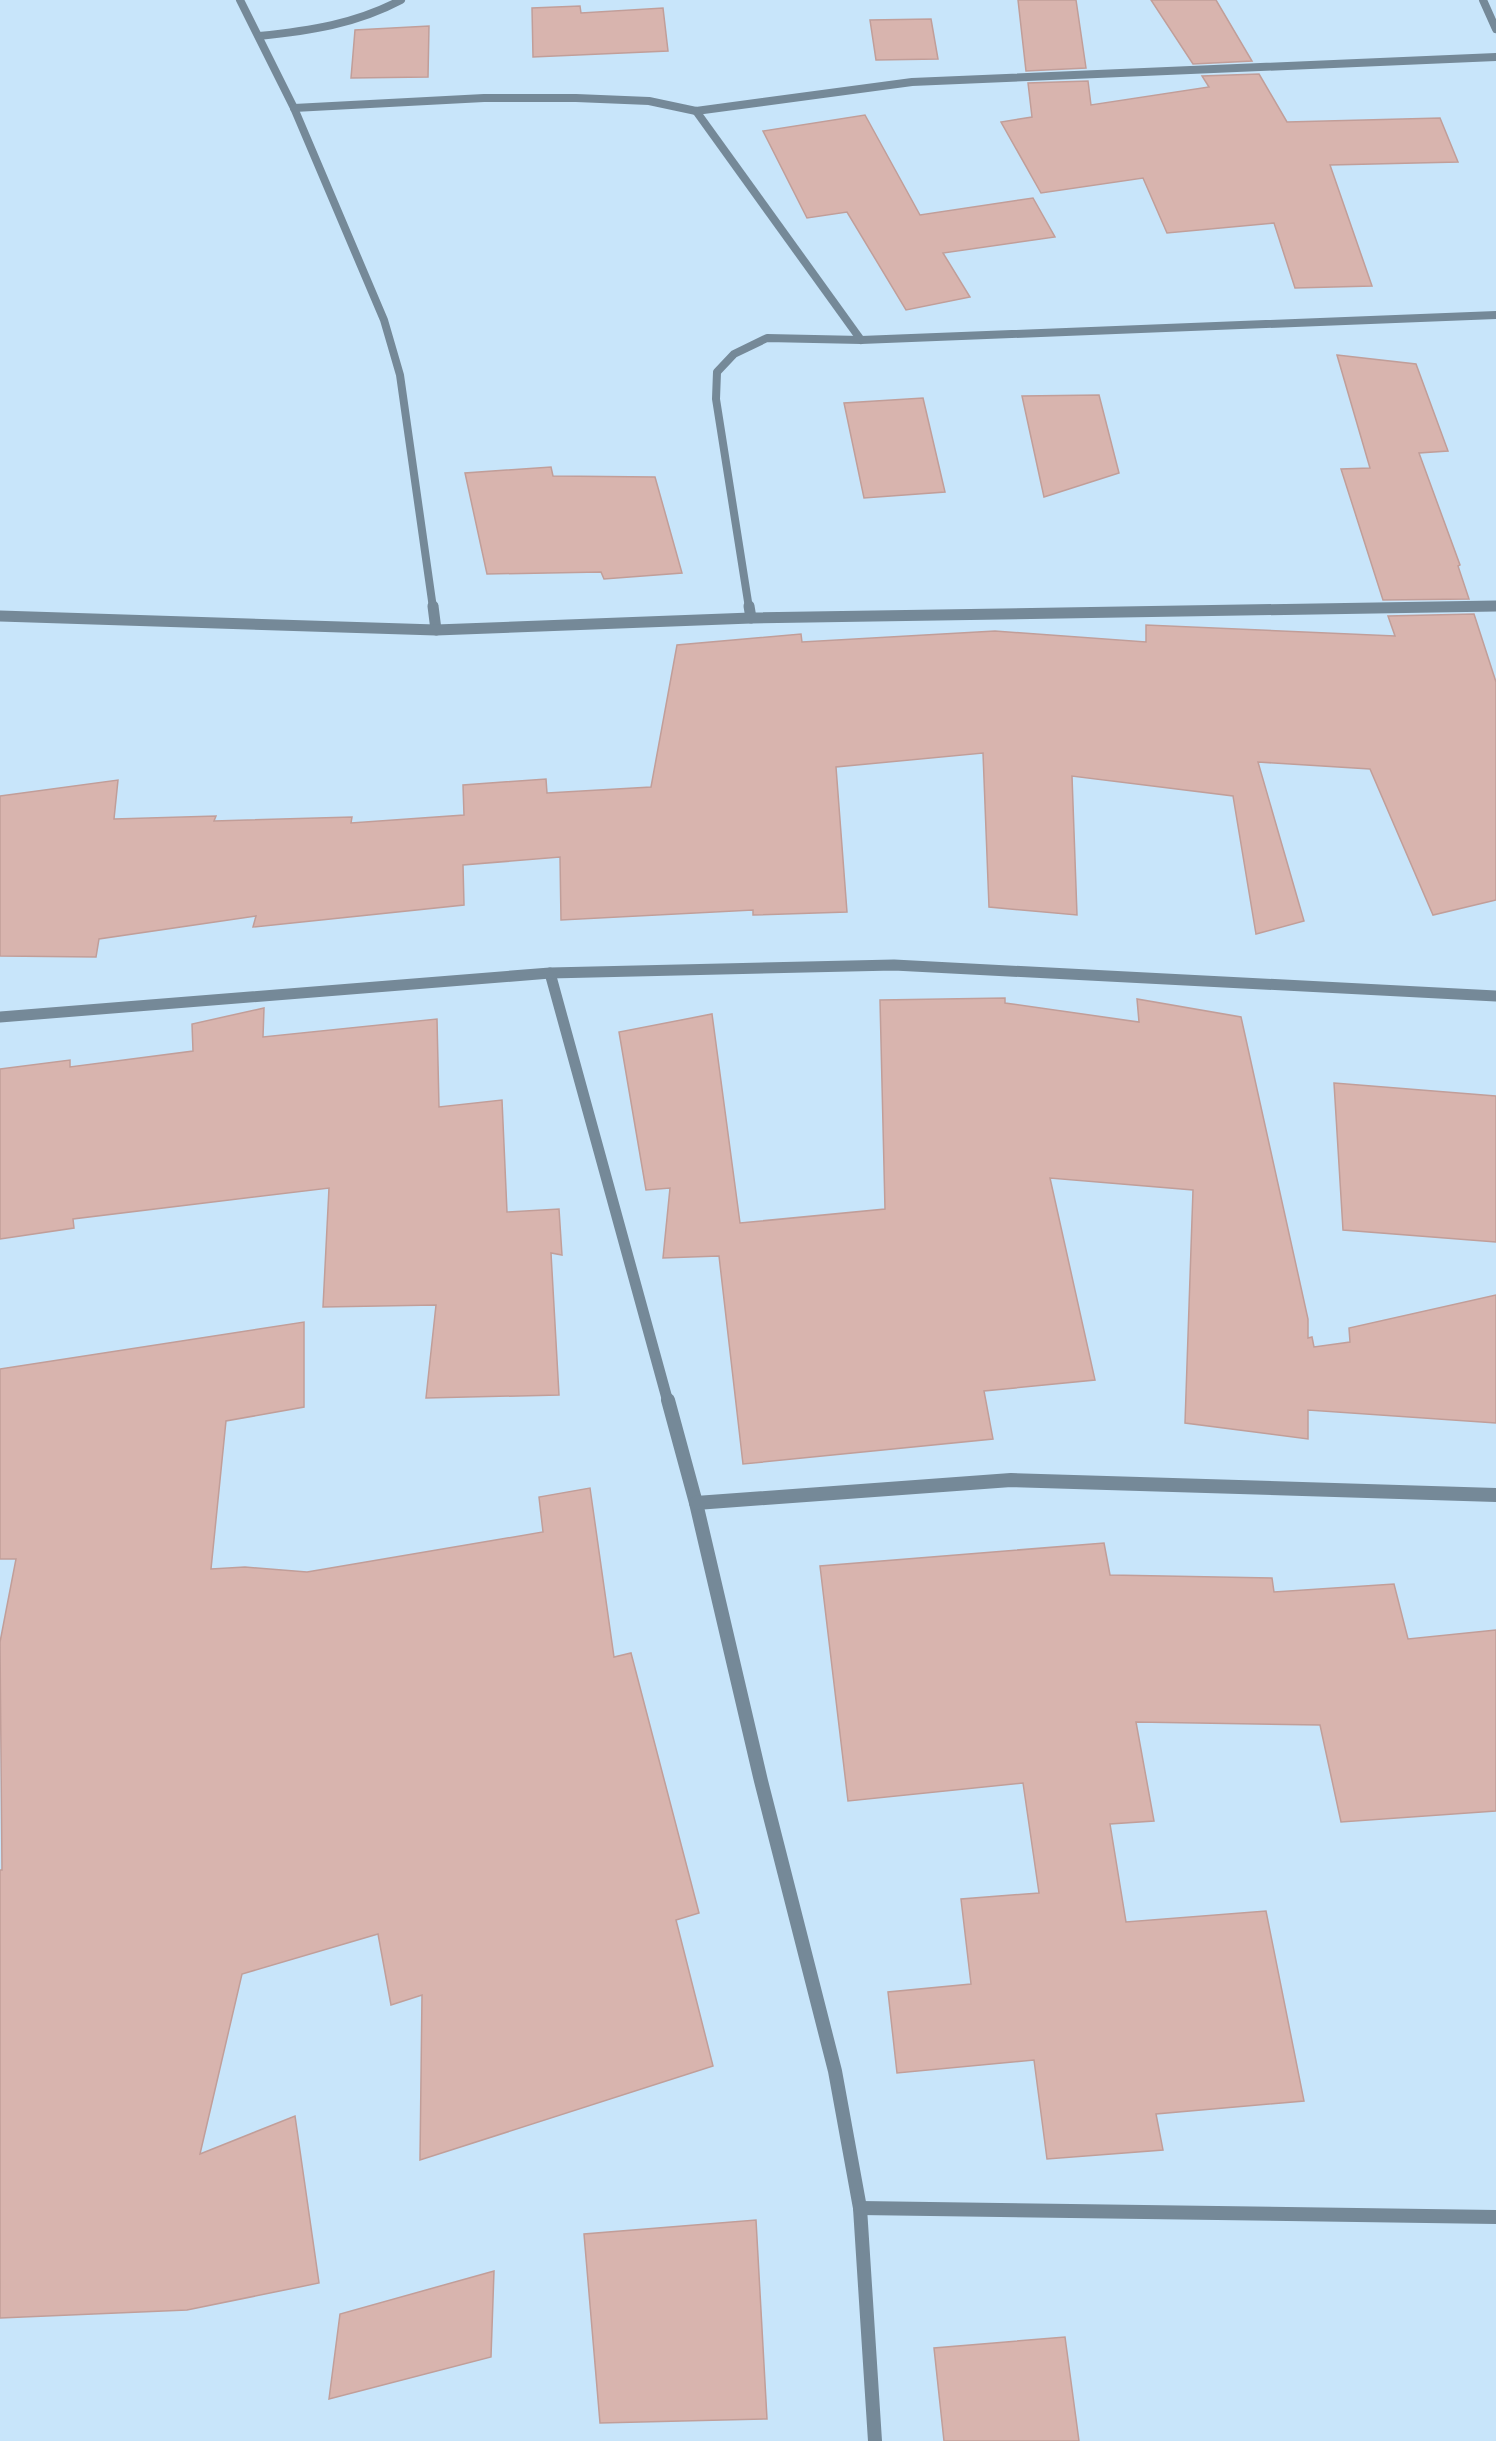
<svg xmlns="http://www.w3.org/2000/svg" width="1496" height="2441" font-family="Mulish,sans-serif">
<style>
.building{fill:#d8b4ae;stroke:#c19e99;stroke-width:1.5}
.lines{fill:none;stroke-linecap:round;stroke-linejoin:round}
.street-far2{stroke:#758998;stroke-width:8}
.street-far1{stroke:#758998;stroke-width:11}
.street{stroke:#758998;stroke-width:14}
</style>
<rect width="100%" height="100%" fill="#c8e5fa"/>
<!-- building -->
<g class="building">
<path d="M1018,0H1076L1086,68L1026,71Z"/>
<path d="M1151,0H1216L1252,61L1193,64Z"/>
<path d="M580,6L581,13L663,8L668,51L533,57L532,8Z"/>
<path d="M931,19L938,59L876,60L870,20Z"/>
<path d="M429,26L428,77L351,78L355,30Z"/>
<path d="M1259,74L1287,122L1440,118L1458,162L1330,165L1372,286L1295,288L1274,223L1167,233L1143,178L1041,193L1001,122L1032,117L1028,83L1088,81L1091,105L1209,87L1202,76Z"/>
<path d="M865,115L920,215L1033,198L1055,237L943,253L970,297L906,310L847,212L807,218L763,131Z"/>
<path d="M1337,355L1416,364L1448,451L1419,453L1460,565L1458,566L1469,599L1383,600L1341,469L1370,468Z"/>
<path d="M1099,395L1119,473L1044,497L1022,396Z"/>
<path d="M923,398L945,492L864,498L844,403Z"/>
<path d="M551,467L553,476L655,477L682,573L604,579L601,572L487,574L465,473Z"/>
<path d="M1474,614L1496,682V900L1433,915L1370,769L1258,762L1304,921L1256,934L1233,796L1072,776L1077,915L989,907L983,753L836,767L847,912L753,915V910L561,920L560,857L463,865L464,905L253,927L256,916L99,939L96,957L0,956V796L118,780L114,819L216,816L214,821L352,817L351,823L464,815L463,785L546,779L547,793L651,787L677,645L801,634L802,642L995,631L1146,642V625L1395,636L1388,616Z"/>
<path d="M1005,998V1003L1139,1022L1137,999L1241,1017L1308,1319V1338L1312,1337L1314,1347L1350,1342L1349,1328L1496,1295V1423L1308,1410V1439L1185,1423L1193,1190L1050,1178L1095,1380L984,1391L993,1439L743,1464L719,1256L663,1258L670,1188L646,1190L619,1032L712,1014L740,1223L885,1209L880,1000Z"/>
<path d="M264,1008L263,1037L437,1019L439,1107L502,1100L507,1212L559,1209L562,1255L551,1253L559,1395L426,1398L436,1305L323,1307L329,1188L73,1219L74,1228L0,1239V1069L70,1060V1067L193,1051L192,1024Z"/>
<path d="M1334,1083L1496,1096V1242L1343,1230Z"/>
<path d="M304,1322V1407L226,1421L211,1569L245,1567L307,1572L543,1532L539,1497L590,1488L614,1657L631,1653L699,1913L676,1920L713,2066L420,2160L422,1995L391,2005L378,1934L242,1974L200,2154L295,2116L319,2283L187,2310L0,2318V1870H2L0,1642L16,1559H0V1369Z"/>
<path d="M1104,1543L1110,1575L1272,1578L1274,1592L1394,1584L1408,1639L1496,1630V1811L1341,1822L1320,1725L1136,1722L1154,1821L1110,1824L1126,1922L1266,1911L1304,2101L1156,2114L1163,2150L1047,2159L1034,2060L897,2073L888,1992L971,1984L961,1899L1039,1893L1023,1783L848,1801L820,1566Z"/>
<path d="M756,2220L767,2419L600,2423L584,2234Z"/>
<path d="M494,2271L491,2357L329,2399L340,2314Z"/>
<path d="M1065,2337L1079,2441H944L934,2348Z"/>
</g>
<g class="lines">
<!-- street-far2 -->
<g class="street-far2">
<path d="M240,0L294,108L384,320L400,375L433,608"/>
<path d="M1483,0L1496,29"/>
<path d="M259,36C309,31 356,24 401,0"/>
<path d="M294,108L484,98H576L649,101L696,111L912,82L1496,57"/>
<path d="M696,111L861,340"/>
<path d="M749,608L716,399L717,372L734,354L767,338L861,340L1496,315"/>
<path d="M1403,608L1496,606"/>
</g>
<!-- street-far1 -->
<g class="street-far1">
<path d="M433,606L436,630"/>
<path d="M749,606L751,618"/>
<path d="M0,616L436,630L751,618L1496,606"/>
<path d="M550,973L668,1402"/>
<path d="M0,1017L550,973L894,965L1496,996"/>
</g>
<!-- street -->
<g class="street">
<path d="M668,1400L696,1503L761,1781L835,2071L860,2208L875,2441"/>
<path d="M696,1503L1011,1480L1496,1495"/>
<path d="M860,2208L1496,2217"/>
</g>
</g>
</svg>
